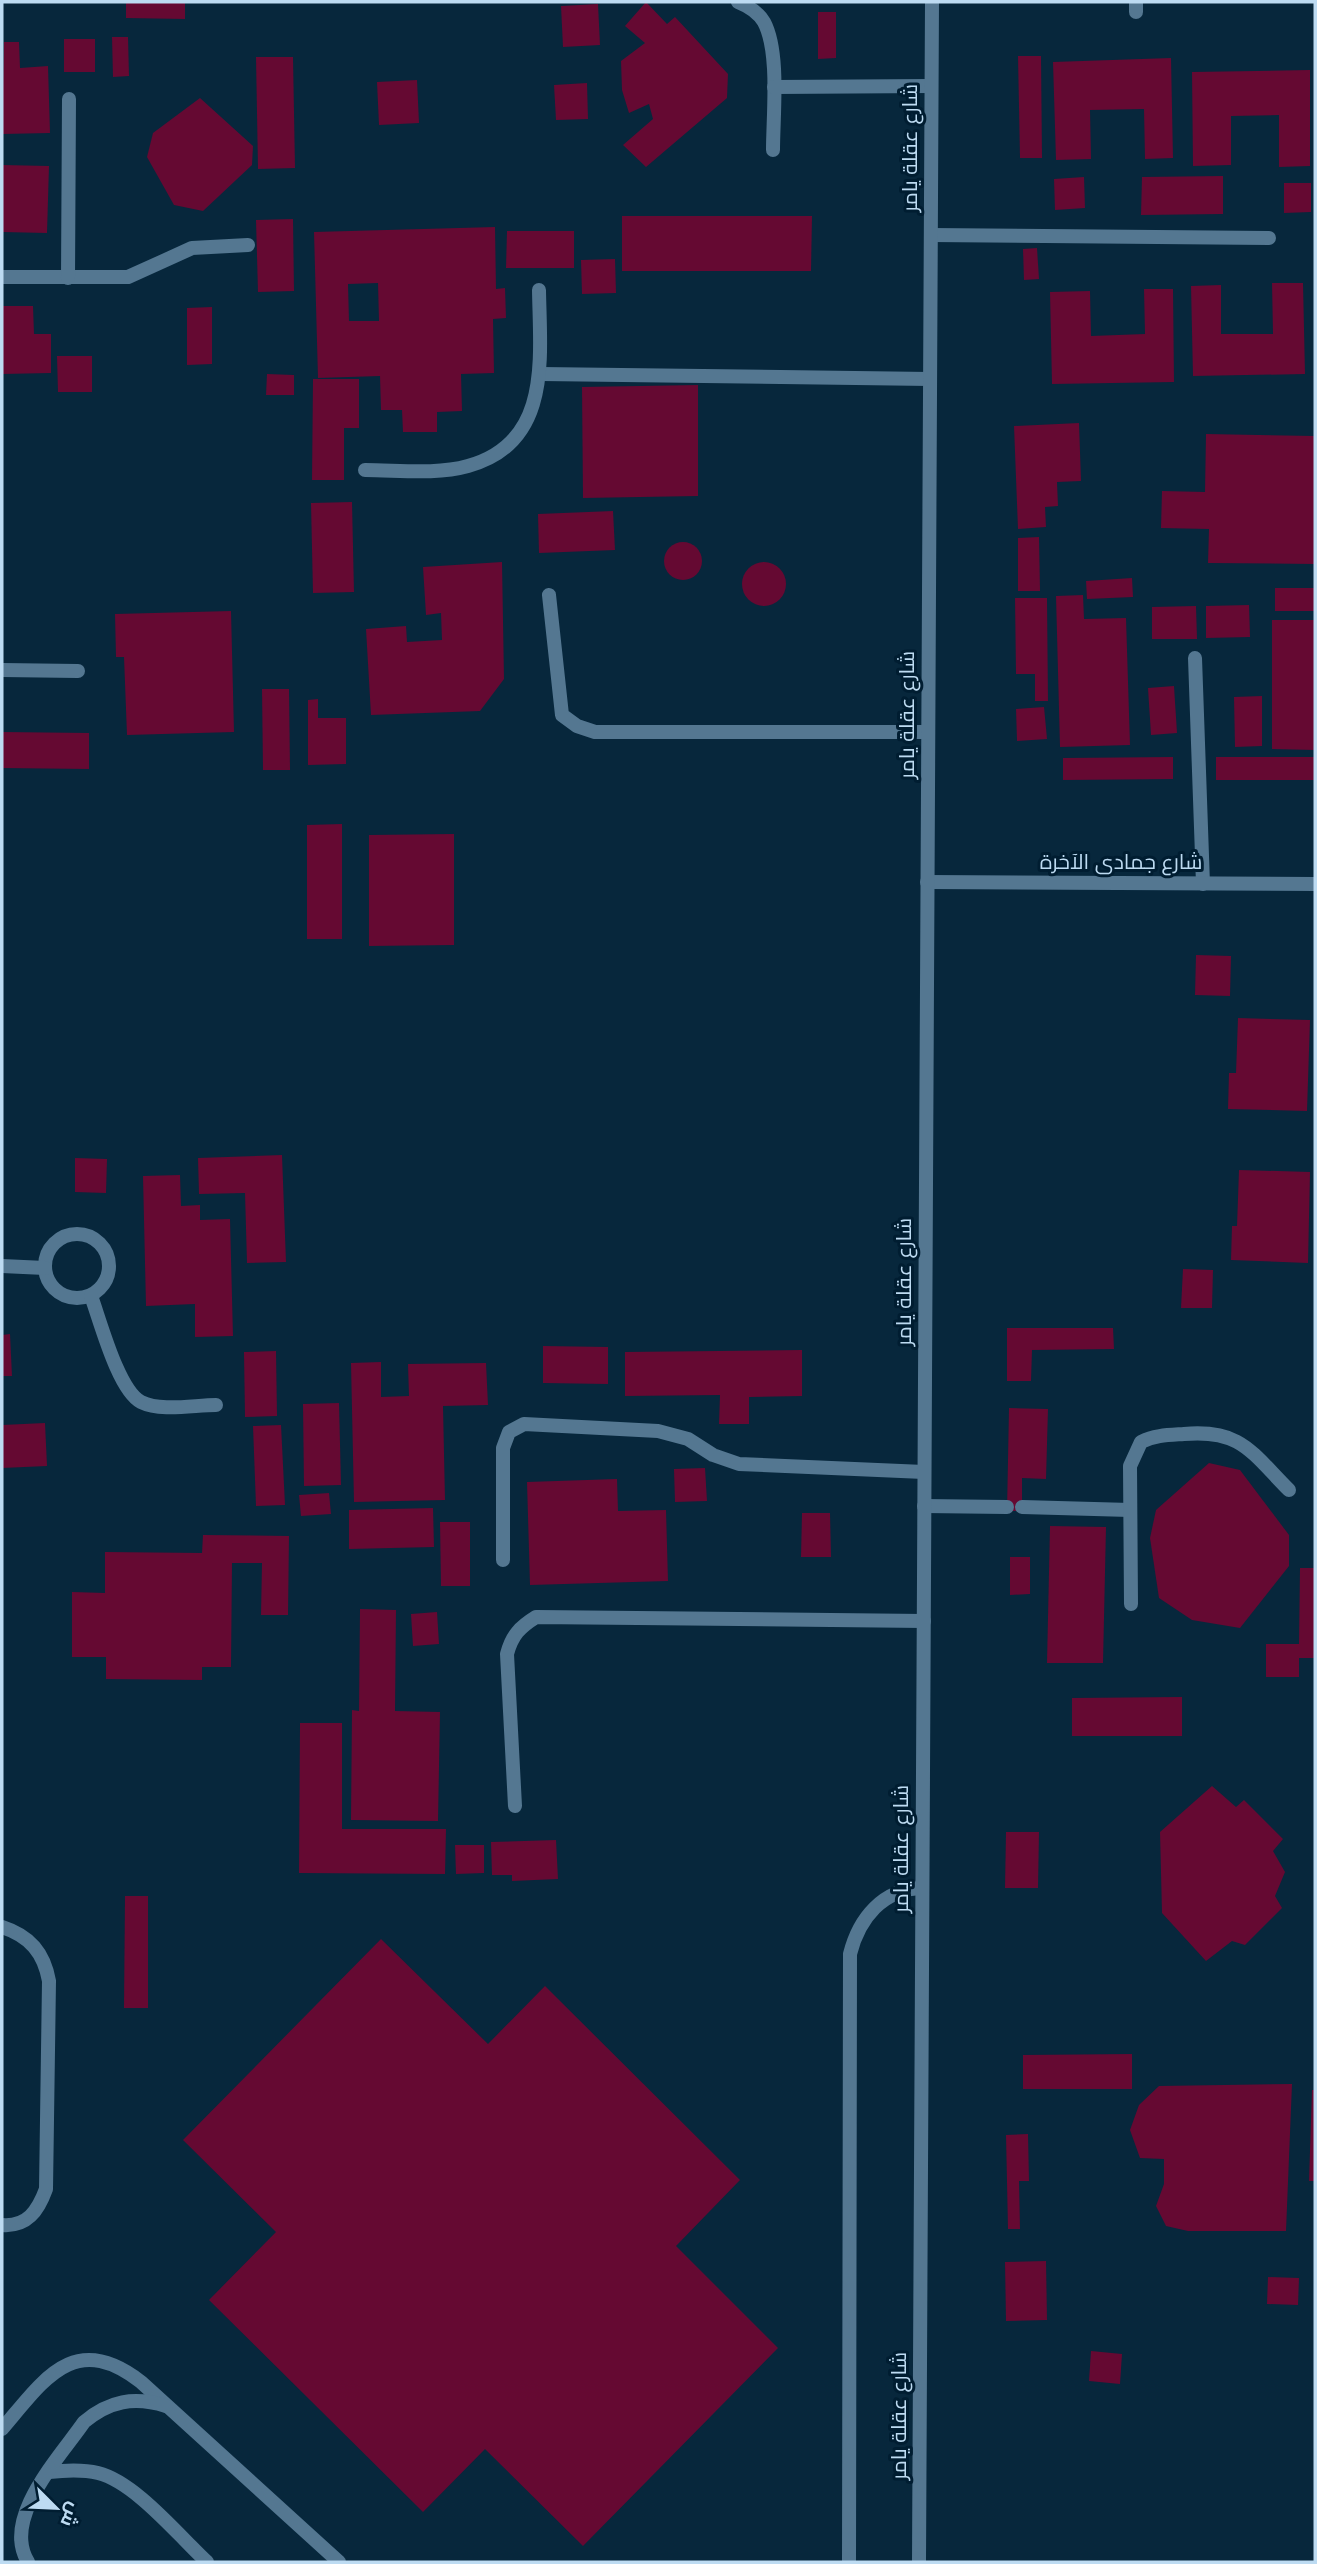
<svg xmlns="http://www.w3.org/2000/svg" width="1317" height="2564" font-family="Quicksand,Cairo,sans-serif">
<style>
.building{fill:#650932;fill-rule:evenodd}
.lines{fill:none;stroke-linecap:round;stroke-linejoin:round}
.service{stroke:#547791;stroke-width:14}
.minor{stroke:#547791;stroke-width:14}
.labels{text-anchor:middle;stroke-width:6;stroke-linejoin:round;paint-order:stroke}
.street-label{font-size:21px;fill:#bddbf2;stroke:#001d31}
</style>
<rect width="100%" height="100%" fill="#07273c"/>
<!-- building -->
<g class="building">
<path d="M126,2H185V19L126,18Z"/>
<path d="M646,2L667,24L675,17L728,74L727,98L646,167L623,145L653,119L649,104L629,113L622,90L621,61L645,43L625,26Z"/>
<path d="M598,4L600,45L563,47L561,6Z"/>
<path d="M818,12H836V58L818,59Z"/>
<path d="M112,37H128L129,76L113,77Z"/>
<rect x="64" y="39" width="31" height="33"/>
<path d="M4,42H19L20,68L48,66L50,133L2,134Z"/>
<path d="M1018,56H1041L1042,158H1020Z"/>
<path d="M256,57H293L295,168L258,169Z"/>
<path d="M1171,58L1173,158L1145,159L1144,109L1090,110L1091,159L1056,160L1053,62Z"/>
<path d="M1310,70V166L1279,167V115L1231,116V165L1193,166L1192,72Z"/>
<path d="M417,80L419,123L379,125L377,82Z"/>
<path d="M587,83L588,119L556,120L554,85Z"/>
<path d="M200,98L253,146L252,165L203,211L174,205L147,157L153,133Z"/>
<path d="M2,165L49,166L47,233L2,232Z"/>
<path d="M1223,176V214L1141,215L1142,177Z"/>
<path d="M1084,177L1085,208L1055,210L1054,179Z"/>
<path d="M1284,183H1311V212L1284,213Z"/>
<path d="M622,216H812L811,271H622Z"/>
<path d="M293,219L294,291L258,292L256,220Z"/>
<path d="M495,227L496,289L505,288L506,318L493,319L494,373L461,374L462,411L437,412V432H403L402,410H381L380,376L318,378L314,232ZM378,283L379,321H349L348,284Z"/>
<path d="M507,231H574V268H506Z"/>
<path d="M1037,248L1039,279L1024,280L1023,249Z"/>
<path d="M615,259L616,293L582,294L581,260Z"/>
<path d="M1272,283H1303L1305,374L1193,376L1191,286L1221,285V334H1273Z"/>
<path d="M1144,289H1173L1174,382L1052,384L1050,292L1090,291L1091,336L1145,334Z"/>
<path d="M2,306H33L34,334H51V373L2,374Z"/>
<path d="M212,307V364L187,365V308Z"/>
<path d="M57,356H92V392H58Z"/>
<path d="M267,374L294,375V395H266Z"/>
<path d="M313,379H359V428H344V480H312Z"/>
<path d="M698,385V496L583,498L582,387Z"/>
<path d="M1079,423L1081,481L1057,482L1058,506L1045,507L1046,527L1018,529L1014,426Z"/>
<path d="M1206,434L1315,436V564L1208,563L1209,529L1161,528L1162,491L1205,492Z"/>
<path d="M352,502L354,592L313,593L311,503Z"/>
<path d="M613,511L615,550L539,553L538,514Z"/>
<path d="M1039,537L1040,591H1018V538Z"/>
<circle cx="683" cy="561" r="19"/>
<path d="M502,562L504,679L480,711L371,715L366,629L406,626L407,642L442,640L441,613L426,615L423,567Z"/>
<circle cx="764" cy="584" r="22"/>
<path d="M1132,578L1133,597L1087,599L1086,581Z"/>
<rect x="1275" y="588" width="40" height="23"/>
<path d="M1083,595L1084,619L1126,618L1130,745L1060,747L1056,596Z"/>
<path d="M1015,598H1047L1048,701H1035V674H1016Z"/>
<path d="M1249,605L1250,637L1206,638V606Z"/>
<path d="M1196,606L1197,639H1152V607Z"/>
<path d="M231,611L234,732L127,735L124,657H116L115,614Z"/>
<path d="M1272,620H1315V750L1272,749Z"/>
<path d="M1174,686L1177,733L1151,735L1148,688Z"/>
<path d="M262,689H289L290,770H263Z"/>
<path d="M1262,696V746L1235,747L1234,697Z"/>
<path d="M318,699V718H346V764L308,765V700Z"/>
<path d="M1044,707L1047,739L1017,741L1016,709Z"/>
<path d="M2,732L89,733V769L2,768Z"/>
<path d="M1173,757V779L1063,780V758Z"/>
<rect x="1216" y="757" width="99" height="23"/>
<path d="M342,824V939H307V825Z"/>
<path d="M454,834V945L369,946V835Z"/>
<path d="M1196,955L1231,956L1230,996L1195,995Z"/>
<path d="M1238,1018L1310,1020L1307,1111L1228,1109L1229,1073H1236Z"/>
<path d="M282,1155L286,1262L247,1263L245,1193L199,1194L198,1158Z"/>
<path d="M75,1158L107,1159L106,1193L75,1192Z"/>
<path d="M1239,1170L1310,1172L1308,1263L1231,1260L1232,1226H1237Z"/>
<path d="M180,1175L181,1206L200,1205V1220L230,1219L233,1336L195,1337V1304L146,1306L143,1176Z"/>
<path d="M1183,1269L1213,1270L1212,1308H1181Z"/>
<path d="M1007,1328H1113L1114,1349L1032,1350L1031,1381H1007Z"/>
<path d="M10,1334L12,1376H2V1335Z"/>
<path d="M543,1346L608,1347V1384L543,1383Z"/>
<path d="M802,1350V1396L749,1397V1424H719L720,1395L625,1396V1352Z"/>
<path d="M276,1351L277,1416L245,1417L244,1352Z"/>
<path d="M381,1362V1397L409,1396L408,1364L486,1363L488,1405L443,1406L445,1500L354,1502L351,1363Z"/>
<path d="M339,1403L341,1485L304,1486L303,1404Z"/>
<path d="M1009,1408L1048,1409L1046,1479L1022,1478V1511H1007Z"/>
<path d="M45,1423L47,1466L2,1468V1425Z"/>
<path d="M281,1425L285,1505L256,1506L253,1426Z"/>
<path d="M1209,1463L1240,1470L1289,1535V1566L1240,1628L1192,1620L1159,1598L1150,1538L1156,1510Z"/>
<path d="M705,1468L707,1501L675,1502L674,1469Z"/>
<path d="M617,1479L618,1511L666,1510L668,1581L530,1585L527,1482Z"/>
<path d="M329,1493L331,1514L301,1516L299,1495Z"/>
<path d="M433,1508L434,1547L349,1549V1510Z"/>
<path d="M802,1513H830L831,1557H801Z"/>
<path d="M440,1522H470V1586H441Z"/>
<path d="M1050,1526L1106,1527L1103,1663H1047Z"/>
<path d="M203,1535L289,1536L288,1615H261L262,1563H232L231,1667H202V1680L106,1679V1657H72V1592L105,1593V1552L202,1553Z"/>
<path d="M1010,1557H1030V1594L1010,1595Z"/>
<path d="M1300,1568H1315V1658H1299V1677H1266V1644H1299Z"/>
<path d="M360,1609L396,1610L395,1711L440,1712L438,1821L351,1820L352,1710L359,1711Z"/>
<path d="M437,1612L439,1644L413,1646L411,1614Z"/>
<path d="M1182,1697V1736H1072V1698Z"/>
<path d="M300,1723H342V1829H446L445,1874L299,1873Z"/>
<path d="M1212,1786L1236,1807L1244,1800L1283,1839L1273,1851L1285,1872L1275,1896L1282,1908L1245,1945L1232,1941L1206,1961L1162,1913L1160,1832Z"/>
<path d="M1006,1832H1039L1038,1888H1005Z"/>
<path d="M556,1840L558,1879L512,1881V1875H492L491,1842Z"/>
<path d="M455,1845H484V1873L456,1874Z"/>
<path d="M125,1896H148V2008H124Z"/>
<path d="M381,1939L488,2044L545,1986L740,2180L676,2246L778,2348L583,2546L485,2449L423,2512L209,2300L276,2232L183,2140Z"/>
<path d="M1132,2054V2089H1023V2055Z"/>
<path d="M1292,2084L1286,2231H1188L1166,2226L1156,2206L1164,2184V2159L1140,2158L1130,2130L1139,2105L1159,2086Z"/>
<path d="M1312,2090H1315V2181H1309Z"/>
<path d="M1028,2134L1029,2181H1019L1020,2229H1008L1006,2135Z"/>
<path d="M1046,2261L1047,2320L1006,2321L1005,2262Z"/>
<path d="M1268,2277L1299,2278L1298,2305L1267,2304Z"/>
<path d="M1091,2351L1122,2354L1120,2384L1089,2381Z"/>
</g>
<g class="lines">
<!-- service -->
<g class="service">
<path d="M738,2C748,6 758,12 764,22C780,52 773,115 773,150"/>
<path d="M1136,2V12"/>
<path d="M774,87L931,86"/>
<path d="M931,235L1269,238"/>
<path d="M2,277H128L192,248L248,245"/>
<path d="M68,278L69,99"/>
<path d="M541,374L930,379"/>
<path d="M365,470C398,470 436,475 468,466C552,443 540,358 539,290"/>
<path d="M549,595L562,715L577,726L595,732H928"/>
<path d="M1195,658L1203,884"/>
<path d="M2,670L78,671"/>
<circle cx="77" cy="1266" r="32"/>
<path d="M2,1266L45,1268"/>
<path d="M91,1296C100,1320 118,1390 141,1402C161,1412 194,1405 216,1405"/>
<path d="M924,1506L1007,1507"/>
<path d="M1022,1507L1130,1510"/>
<path d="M503,1560V1448L509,1432L524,1424L658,1431L688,1439L713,1455L739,1464L924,1472"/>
<path d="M1131,1604L1130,1466L1141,1442C1155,1435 1169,1435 1184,1434C1241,1429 1251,1452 1289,1490"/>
<path d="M515,1806L507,1654C512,1635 520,1627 536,1617L924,1621"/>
<path d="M2,1927C30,1936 44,1953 49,1981L46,2189C38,2211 27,2227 2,2225"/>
<path d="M2,2429C44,2380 74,2330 141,2382L339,2562"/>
<path d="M49,2472C66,2470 82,2469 98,2473C135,2482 179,2536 207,2562"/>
<path d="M28,2562C1,2518 60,2457 84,2422C109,2401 134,2396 166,2406"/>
<path d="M849,2562L850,1954C859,1918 883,1889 922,1888"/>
</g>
<!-- minor -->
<g class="minor">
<path d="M927,882L1315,884"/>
<path d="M919,2562L932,2"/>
</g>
</g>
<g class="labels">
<!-- street labels -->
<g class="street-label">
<text transform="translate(910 148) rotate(-90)" y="7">شارع عقلة يامر</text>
<text transform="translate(907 715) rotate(-90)" y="7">شارع عقلة يامر</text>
<text x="1121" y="869">شارع جمادى الآخرة</text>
<text transform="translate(904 1282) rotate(-90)" y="7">شارع عقلة يامر</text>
<text transform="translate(901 1849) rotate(-90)" y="7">شارع عقلة يامر</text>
<text transform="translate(899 2416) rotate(-90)" y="7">شارع عقلة يامر</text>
</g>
</g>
<!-- border -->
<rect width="1317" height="2564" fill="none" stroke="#bddbf2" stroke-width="7"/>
<!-- north arrow -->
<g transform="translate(56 2508) rotate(114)" stroke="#001d31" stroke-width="5" paint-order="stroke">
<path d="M0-5L12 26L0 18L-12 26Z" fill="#bddbf2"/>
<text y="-10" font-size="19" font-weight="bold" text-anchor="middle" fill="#bddbf2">ش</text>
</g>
</svg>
